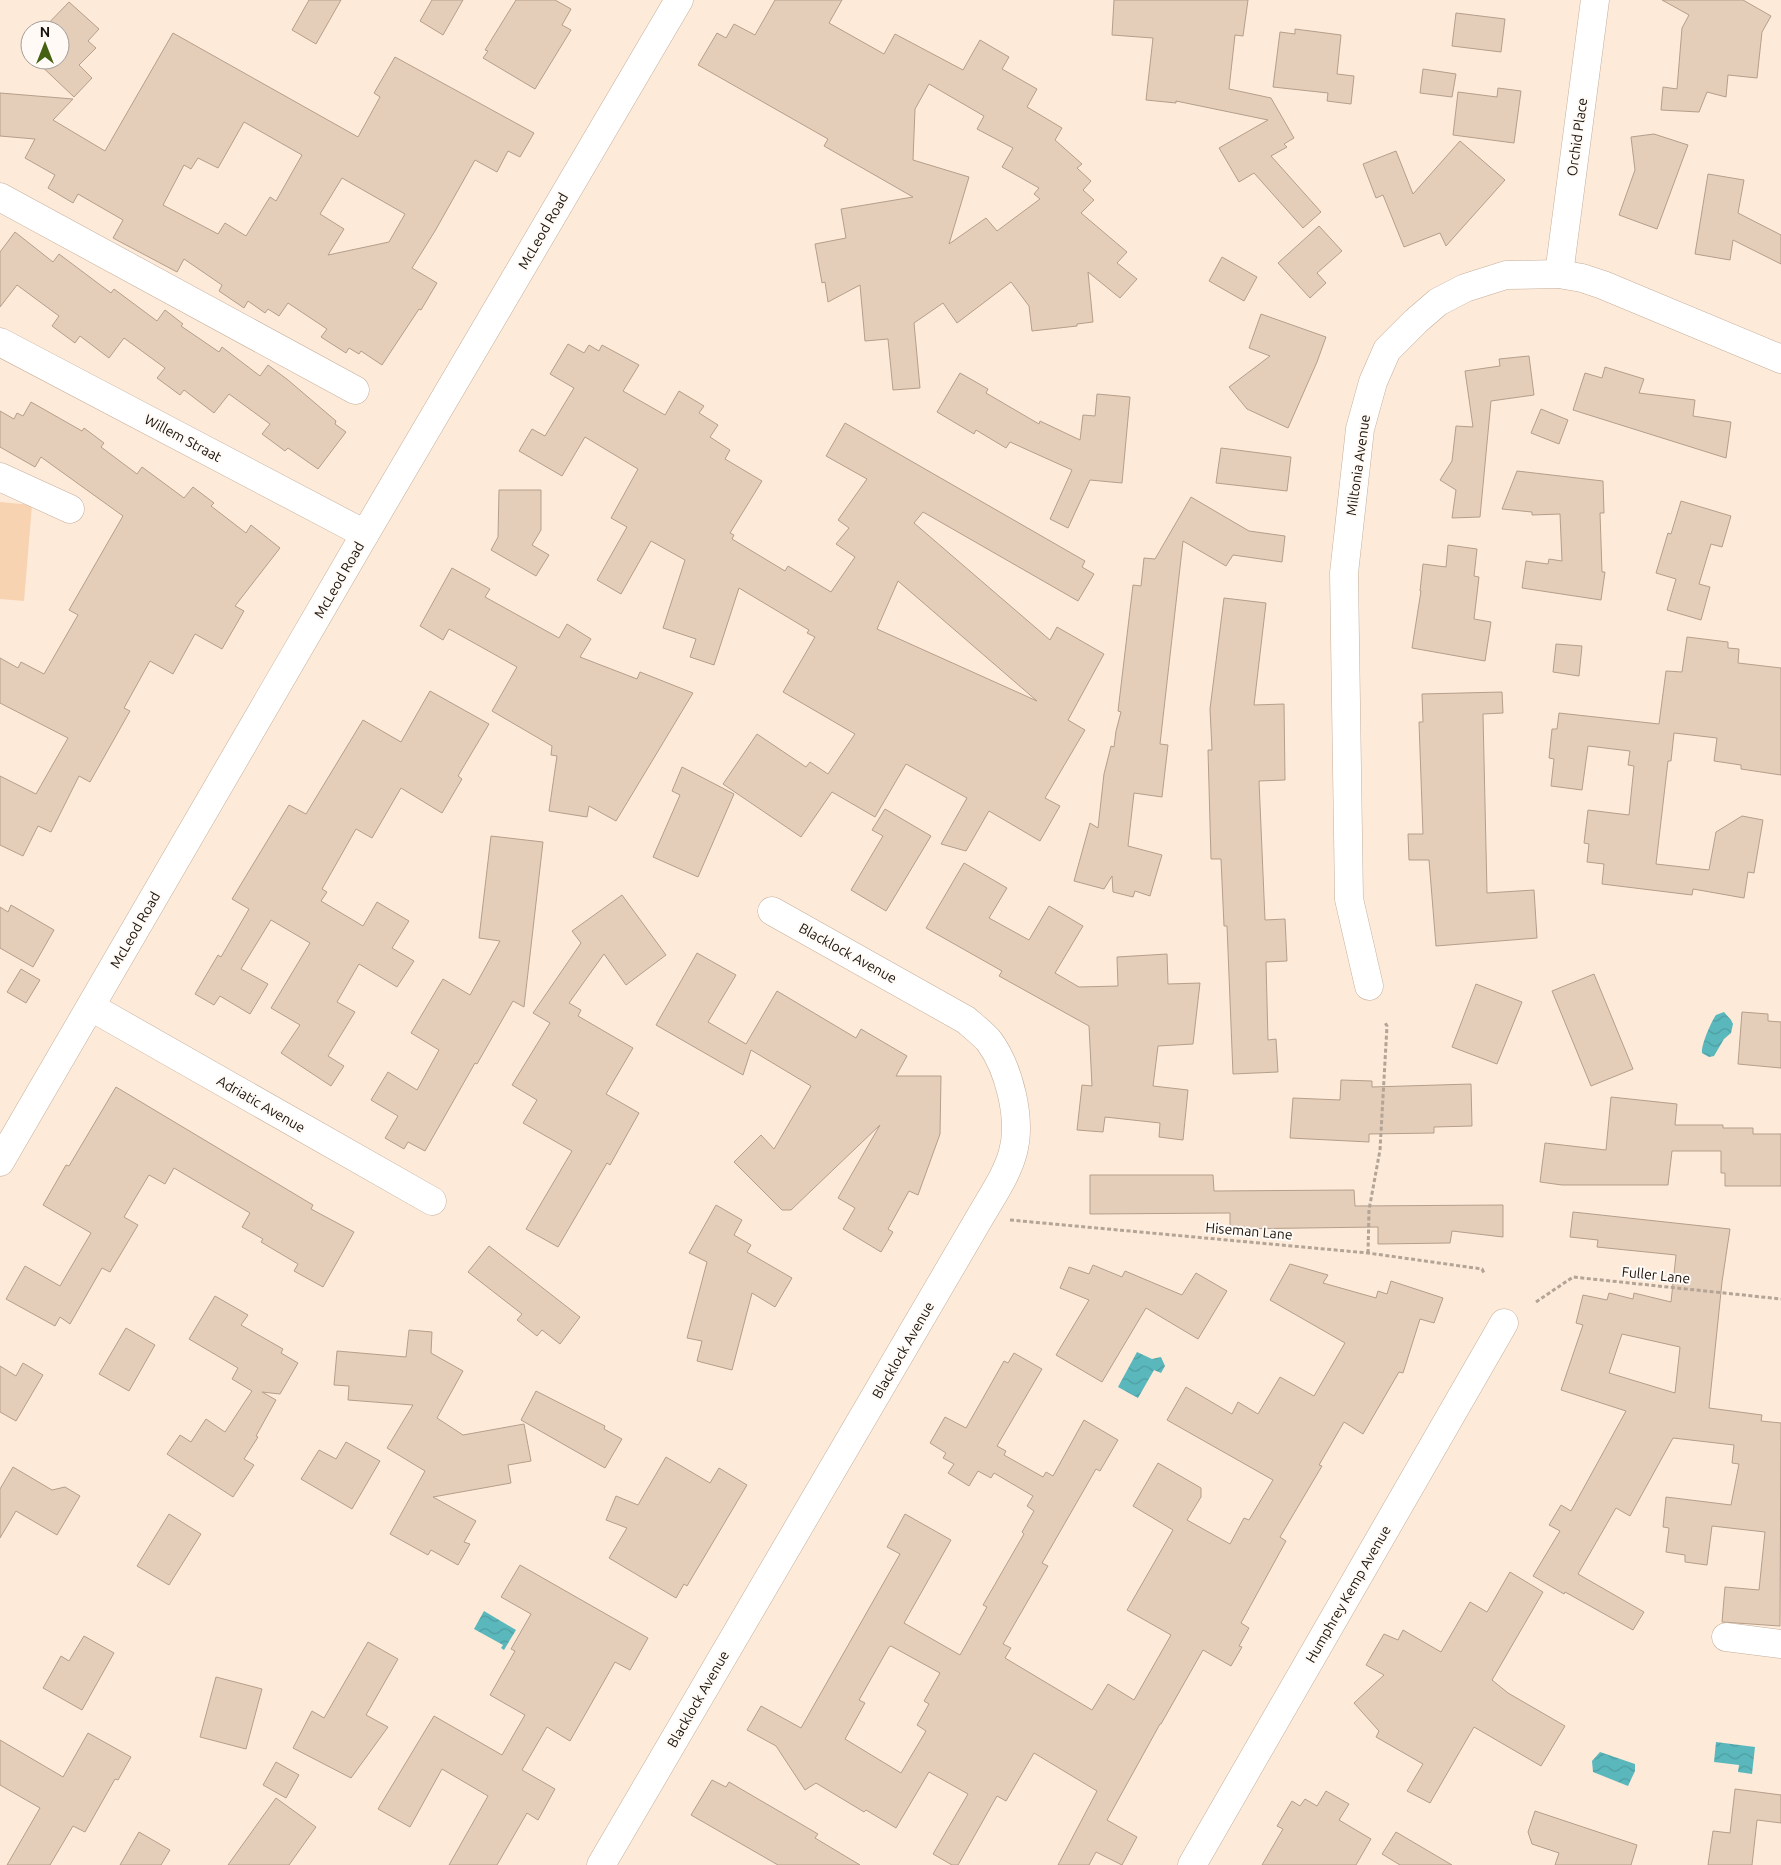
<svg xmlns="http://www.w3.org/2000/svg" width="1781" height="1865" font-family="Ubuntu,sans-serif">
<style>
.park{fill:#f7d3b2}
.water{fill:url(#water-waves)}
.building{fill:#e4cdb9;stroke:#b59f8b;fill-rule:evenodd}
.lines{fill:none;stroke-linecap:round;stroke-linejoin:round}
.minor-casing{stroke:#c5af9b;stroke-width:29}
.path{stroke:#b3a496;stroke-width:3;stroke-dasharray:4 2.5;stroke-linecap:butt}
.minor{stroke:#fff;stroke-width:28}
.labels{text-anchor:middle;stroke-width:4;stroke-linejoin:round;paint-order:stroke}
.street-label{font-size:14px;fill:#1a130b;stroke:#fffaf6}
</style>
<defs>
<pattern id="water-waves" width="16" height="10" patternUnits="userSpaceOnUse" patternTransform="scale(1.25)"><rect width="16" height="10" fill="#5ab8bd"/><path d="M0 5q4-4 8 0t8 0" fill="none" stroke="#4e9da1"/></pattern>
</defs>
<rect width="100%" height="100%" fill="#fdead9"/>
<!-- park -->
<path class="park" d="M0,502L32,505L24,601L0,599Z"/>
<!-- water -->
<g class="water">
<path d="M1724,1012L1731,1020L1733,1024L1731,1033L1724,1039L1714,1056L1709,1057L1702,1053C1701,1045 1711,1022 1716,1015Z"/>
<path d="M1137,1352L1152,1359L1161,1357L1165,1366L1161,1373L1154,1370L1138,1398L1118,1387Z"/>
<path d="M484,1611L516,1630L504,1650L501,1648L503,1645L474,1629Z"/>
<path d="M1716,1742L1755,1747L1752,1774L1738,1772L1739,1765L1714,1762Z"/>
<path d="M1600,1752L1635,1764V1771L1628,1786L1593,1772L1592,1761Z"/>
</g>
<!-- building -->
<g class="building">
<path d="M309,0H341L316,44L292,30Z"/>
<path d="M432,0H463L443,35L420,21Z"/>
<path d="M516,0H555L571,9L562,25L571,30L535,89L483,58L488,51L485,50Z"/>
<path d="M775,0H842L829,23L884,54L895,34L963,70L980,40L1009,57L1002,69L1037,89L1027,107L1062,128L1055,140L1082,164L1077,168L1091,181L1083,190L1094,200L1081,213L1127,252L1117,263L1137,279L1120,298L1088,272L1093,322L1077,324V326L1032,331L1029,306L1011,282L957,323L943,303L914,323L920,388L893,390L888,339L865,341L860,285L828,302L825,282L822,283L815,244L846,238L841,209L913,197L824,146L828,139L698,65L717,33L726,38L734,24L755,35ZM929,84L984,116L977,129L1013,148L1002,167L1039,188L1034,194L1040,199L997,231L986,218L949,244L969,177L913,160L915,109Z"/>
<path d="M1114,0H1248L1243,36L1235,35L1229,89L1271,98L1294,138L1284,144L1287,147L1271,156L1321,212L1303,228L1254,173L1239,182L1219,148L1268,120L1176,101V103L1146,100L1153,38L1112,35Z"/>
<path d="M1662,0H1743L1771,16L1762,32L1757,78L1728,75L1726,97L1707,92L1699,112L1661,110L1663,87L1677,89L1682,28L1689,15Z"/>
<path d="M69,2L99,29L88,41L96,48L79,65L92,78L74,97L35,60H60V30H42Z"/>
<path d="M1456,13L1505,19L1501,52L1452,46Z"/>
<path d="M1295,29L1341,35L1337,74L1354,76L1351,104L1327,101L1328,93L1273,87L1280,32L1295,34Z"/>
<path d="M173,33L358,137L380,97L374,93L395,57L534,133L520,157L508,151L497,172L475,160L435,231L412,268L437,283L421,310L419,309L382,365L361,351L359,354L349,348L346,353L321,337L327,329L288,303L279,316L268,309L265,313L248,301L244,308L219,291L222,285L184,259L177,272L113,238L123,220L78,194L73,203L48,188L55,175L25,158L35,139L0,136V93L73,99L53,120L105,151ZM244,122L302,155L276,201L270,197L246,236L225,223L218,234L163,205L184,165L191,169L198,158L218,168ZM342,178L405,214L389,242L328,255L344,229L320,214Z"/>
<path d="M1423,69L1456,74L1452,97L1420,93Z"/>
<path d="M1498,88L1521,91L1514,143L1453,135L1458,92L1497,97Z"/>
<path d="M1654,134L1688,145L1657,229L1619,215L1635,170L1631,137Z"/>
<path d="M1460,141L1505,180L1446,246L1440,233L1404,247L1383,195L1376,198L1363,164L1396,151L1413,194Z"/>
<path d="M1708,174L1744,180L1738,213L1781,235V264L1733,240L1730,260L1695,254Z"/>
<path d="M1319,226L1342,251L1317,273L1326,283L1310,298L1278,263Z"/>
<path d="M15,232L53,262L59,254L111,293L114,289L157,321L165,310L183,324L181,326L219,352L222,347L260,376L268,365L288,380L336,421L335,424L346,432L318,469L288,448L285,451L262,434L270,424L229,394L214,413L184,390L180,395L157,378L165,368L124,338L109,358L80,336L75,343L52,326L59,316L17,285L0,307V252Z"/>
<path d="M1222,257L1257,277L1244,301L1209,281Z"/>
<path d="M1261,314L1326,337L1317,362L1288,428L1247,409L1229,387L1270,356L1249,348Z"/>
<path d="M568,344L584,353L589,345L599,351L602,345L639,365L623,391L665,415L679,391L704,406L699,413L718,425L710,437L730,450L725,459L762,481L730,533L734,535L732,539L785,571L788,566L831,592L855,557L836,544L849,528L838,520L867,479L826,456L845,423L1085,561L1082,567L1094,574L1078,601L923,512L914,523L1050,640L1057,627L1104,654L1068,720L1085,730L1045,798L1060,806L1040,841L989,811L966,851L941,844L967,798L906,764L875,817L832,792L801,837L723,784L757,734L806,767L810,762L828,774L855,734L783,692L815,637L807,633L809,630L739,588L714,665L690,657L696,639L663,628L685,560L651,541L621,594L597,580L627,527L611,518L638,469L585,437L562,476L519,451L532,429L545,436L574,388L550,374ZM898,581L1037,701L877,629Z"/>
<path d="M1529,356L1534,395L1491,401L1480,517L1452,518L1456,490L1440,480L1452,461L1456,426L1473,427L1465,371L1500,366L1499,359Z"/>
<path d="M1605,367L1644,379L1639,393L1695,400L1693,416L1731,422L1726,458L1573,410L1585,373L1602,378Z"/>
<path d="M960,373L988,389L986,393L1039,424L1040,421L1080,440L1083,415L1095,416L1097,394L1130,397L1122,483L1090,480L1068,528L1050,519L1072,470L1010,442L1006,448L976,430L974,434L937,412Z"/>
<path d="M31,402L82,431L84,428L104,443L101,447L137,474L142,467L184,498L193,487L214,503L211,506L246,533L251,525L280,548L235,606L244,611L222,649L195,634L173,674L150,661L124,708L130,711L90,782L79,776L51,832L38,826L23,856L0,845V776L36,794L68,738L0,703V658L18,668L21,662L44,674L78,615L69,610L123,516L41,457L35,467L0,447V411L14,419L17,413L23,416Z"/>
<path d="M1541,409L1568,420L1559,444L1531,433Z"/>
<path d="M1221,448L1291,457L1287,491L1216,483Z"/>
<path d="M1517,471L1603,481L1604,513H1600L1602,572H1605L1601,600L1522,588L1526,561L1548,564L1549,559L1562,561L1560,514L1532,515V512L1502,509Z"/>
<path d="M499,490H541V530L532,545L549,555L536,576L491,550L498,537Z"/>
<path d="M1191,497L1249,531L1285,536L1282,562L1233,555L1226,566L1183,541L1160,744L1168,745L1162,797L1134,793L1128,846L1162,855L1150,896L1135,891L1133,897L1113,892L1112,876L1104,889L1074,881L1090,823L1098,828L1104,774L1111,746L1114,747L1116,731L1121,712L1118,711L1133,585L1141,586L1144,558L1155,559Z"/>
<path d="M1681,501L1731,516L1722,547L1711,544L1699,584L1710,587L1701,620L1667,610L1676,579L1656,573L1668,533L1671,534Z"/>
<path d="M1448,545L1477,549L1474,576L1479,577L1474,619L1491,622L1485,661L1412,648L1421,591H1420L1423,564L1446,567Z"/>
<path d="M452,568L490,589L485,597L559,638L567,624L591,639L580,657L637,679L640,672L693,693L616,821L589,806L587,817L549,811L557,756L551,755L552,746L492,711L517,667L449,629L443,640L420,626Z"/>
<path d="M1224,598L1266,603L1254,705L1284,704L1285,780L1259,781L1265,920L1285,919L1287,961L1266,962L1268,1040L1276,1039L1278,1072L1233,1074L1227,926H1224L1221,859H1211L1208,750H1212L1210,709Z"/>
<path d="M1687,637L1728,642V648L1739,649L1738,663L1781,668V775L1741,769V765L1714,761L1717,738L1674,733L1671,761H1668L1656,864L1709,870L1716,832L1742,816L1763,820L1754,873L1748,872L1744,898L1693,889L1692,895L1602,884L1604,864L1587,862L1589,844L1584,843L1588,810L1629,815L1634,766L1628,765L1630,751L1588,746L1582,790L1551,786L1554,759L1549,758L1552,729H1557L1559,713L1659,724L1666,671L1682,672Z"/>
<path d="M1556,644L1582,646L1579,676L1553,672Z"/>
<path d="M430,691L489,724L458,776L462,779L442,813L401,788L372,838L356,829L322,889L327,892L321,901L363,926L377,902L409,921L392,948L414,961L397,987L359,964L337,1002L355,1012L328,1056L344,1066L331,1086L281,1053L300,1025L271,1008L310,943L271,920L241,969L268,984L250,1014L220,996L214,1005L195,994L218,955L221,957L249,909L232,899L289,805L306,814L363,720L401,742Z"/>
<path d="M1502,692L1503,713L1483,714L1487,893L1534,890L1537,938L1436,946L1429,860H1409L1408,834H1423L1419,722H1423L1422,694Z"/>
<path d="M682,767L734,794L698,877L653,857L680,795L672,791Z"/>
<path d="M885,809L931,836L886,911L851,890L883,836L872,830Z"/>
<path d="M491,836L543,842L524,1007L513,1001L477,1064L475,1063L425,1151L408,1142L404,1149L385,1138L398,1116L371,1100L388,1072L417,1090L439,1050L411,1033L443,979L470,995L500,941L479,938Z"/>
<path d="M964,863L1007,888L989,918L1029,940L1049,906L1083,926L1055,973L1079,987L1118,986L1117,957L1167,954L1168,984L1200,983L1193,1044L1158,1046L1153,1086L1188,1090L1183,1140L1159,1137L1160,1123L1105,1117L1103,1132L1077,1130L1082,1085L1092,1086L1089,1026L999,976L1002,971L926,928Z"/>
<path d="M622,895L666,955L626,985L604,954L569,1003L581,1010L578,1016L633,1048L606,1094L639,1113L610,1165L607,1163L558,1247L526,1229L572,1151L523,1123L537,1100L512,1085L550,1023L533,1013L581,943L572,931Z"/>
<path d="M11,905L54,930L33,967L0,948V907L8,912Z"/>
<path d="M697,953L736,975L708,1022L746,1044L777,991L856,1038L861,1029L907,1056L896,1076H941L940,1134L918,1195L909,1191L888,1229L893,1232L881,1252L843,1229L855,1208L838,1198L880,1125L791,1210H782L734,1162L761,1135L774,1149L811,1086L751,1050L743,1075L656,1025Z"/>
<path d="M21,969L40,980L26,1003L7,992Z"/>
<path d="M1594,974L1633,1069L1591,1086L1552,991Z"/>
<path d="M1476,984L1522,1002L1497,1064L1452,1047Z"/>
<path d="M1742,1012L1768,1014V1021L1781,1022V1068L1738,1064Z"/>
<path d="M1341,1080L1372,1081V1087L1471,1084L1472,1126L1434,1127V1133L1369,1134V1142L1290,1138L1293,1098L1340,1100Z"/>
<path d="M116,1087L313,1205L311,1209L354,1232L323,1287L294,1271L298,1264L261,1242L263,1239L242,1227L250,1213L174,1168L165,1184L149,1175L124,1217L138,1225L110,1272L102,1268L70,1324L60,1317L55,1326L6,1299L25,1266L60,1286L91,1233L43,1205L66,1165L69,1166Z"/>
<path d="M1611,1097L1677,1104L1675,1125H1723V1128H1753V1134H1781V1186H1725V1173H1721V1151H1672L1668,1185H1562L1540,1182L1545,1143L1606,1150Z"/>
<path d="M1090,1175H1213L1214,1191L1354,1190L1355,1206L1503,1205V1237L1452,1231L1450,1243L1378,1244V1227L1230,1229V1213L1090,1214Z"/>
<path d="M716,1205L742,1220L734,1235L751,1245L747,1252L792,1278L775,1307L752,1293L732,1370L697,1361L702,1341L687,1338L707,1262L689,1253Z"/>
<path d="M1573,1212L1730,1229L1722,1282L1709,1408L1762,1415L1761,1421L1781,1423L1780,1626L1722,1622L1725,1587L1759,1590L1765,1532L1712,1526L1707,1565L1685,1562V1555L1666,1552L1669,1528L1663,1527L1666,1497L1731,1505L1739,1464L1732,1463L1734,1445L1673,1438L1630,1516L1616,1508L1578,1574L1644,1612L1633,1630L1565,1592L1564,1594L1533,1576L1560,1531L1549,1525L1561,1505L1571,1511L1626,1411L1561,1390L1583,1325L1576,1323L1583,1295L1607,1300L1609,1293L1633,1299L1634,1293L1671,1302L1676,1255L1597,1247L1598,1240L1570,1237ZM1622,1334L1680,1347L1675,1393L1609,1373Z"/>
<path d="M489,1246L580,1317L560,1344L542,1330L537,1336L517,1320L522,1314L468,1272Z"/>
<path d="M1290,1264L1328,1275L1323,1283L1376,1298L1378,1291L1387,1294L1391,1281L1443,1298L1434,1323L1420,1319L1403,1373L1399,1372L1363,1434L1344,1422L1319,1465L1322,1466L1280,1537L1286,1541L1241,1623L1249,1628L1239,1646L1242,1647L1231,1666L1203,1650L1161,1724H1160L1107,1820L1137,1837L1122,1865L1096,1852L1089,1865H1058L1097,1791L1034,1753L1006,1801L997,1796L958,1865H952L933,1854L968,1794L929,1772L896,1828L866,1810L864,1812L816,1783L805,1790L776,1746L747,1730L761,1706L801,1728L900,1554L887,1547L905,1514L951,1540L904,1623L960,1655L987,1607L983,1605L1024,1534L1022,1532L1034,1511L1027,1506L1033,1496L994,1473L991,1478L978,1471L969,1486L948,1473L954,1464L943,1458L946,1453L930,1443L945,1417L966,1428L1004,1361L1008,1363L1014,1353L1042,1369L997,1446L1006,1451L1004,1455L1043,1477L1046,1472L1053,1476L1084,1420L1118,1440L1100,1471L1096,1469L1042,1563L1048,1566L1003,1644L1011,1648L1005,1658L1092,1710L1108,1684L1134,1700L1171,1635L1127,1610L1173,1530L1133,1506L1158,1463L1201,1488V1497L1187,1520L1230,1544L1244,1518L1249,1520L1273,1480L1167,1420L1186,1387L1232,1414L1238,1402L1258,1414L1280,1377L1314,1396L1345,1343L1270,1300ZM891,1646L940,1673L924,1701L929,1704L917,1725L926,1731L901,1773L845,1739L865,1703L859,1700L889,1647Z"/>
<path d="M1093,1265L1122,1277L1125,1271L1182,1295L1196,1273L1227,1291L1198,1339L1146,1308L1102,1382L1056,1355L1089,1300L1060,1288L1069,1267L1089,1274Z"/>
<path d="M215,1296L248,1315L241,1325L283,1349L281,1353L298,1363L280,1394L262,1392L276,1400L256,1436L258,1437L244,1459L254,1465L233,1497L167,1454L180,1435L191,1442L206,1419L225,1432L252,1391L232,1379L238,1368L189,1339Z"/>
<path d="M126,1328L155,1345L129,1391L99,1374Z"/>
<path d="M409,1330L432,1332L431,1353L463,1371L437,1418L463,1435L524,1424L531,1461L508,1465L511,1483L433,1497L476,1521L464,1542L470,1544L458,1565L431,1550L428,1555L390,1534L425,1471L387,1448L413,1405L348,1400L349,1386L334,1385L337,1351L406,1357Z"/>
<path d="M23,1363L43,1375L16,1421L0,1412V1366L16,1376Z"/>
<path d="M536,1391L605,1426L604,1429L622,1439L605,1468L521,1420Z"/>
<path d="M346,1442L380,1461L352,1509L301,1479L319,1450L336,1459Z"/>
<path d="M666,1457L710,1483L719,1468L747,1485L687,1586L684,1584L676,1598L609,1558L627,1528L606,1520L616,1496L638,1505Z"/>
<path d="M13,1467L52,1490L65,1487L80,1496L57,1535L16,1511L0,1538V1489Z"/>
<path d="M169,1514L201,1534L169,1585L137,1566Z"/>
<path d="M520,1565L648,1638L630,1670L615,1662L570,1741L547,1727L522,1770L555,1789L538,1820L527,1813L497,1865H449L488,1796L442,1769L410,1827L378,1809L434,1716L502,1755L525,1715L490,1695L515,1651L511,1649L531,1614L501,1597Z"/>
<path d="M1510,1572L1543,1592L1492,1680L1508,1693L1565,1726L1541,1766L1474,1727L1430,1803L1407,1791L1423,1764L1376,1737L1379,1731L1354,1703L1384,1675L1366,1665L1384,1634L1398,1640L1403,1630L1441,1652L1470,1602L1487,1612Z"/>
<path d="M84,1636L114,1653L82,1710L43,1688L61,1656L69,1661Z"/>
<path d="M368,1642L398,1659L366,1715L388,1727L351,1778L293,1748L312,1711L324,1718Z"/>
<path d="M216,1677L262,1689L246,1749L200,1737Z"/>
<path d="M88,1733L131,1757L118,1780L115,1779L85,1832L73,1826L50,1865H7L40,1808L0,1785V1740L63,1777Z"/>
<path d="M276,1762L299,1775L286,1798L263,1785Z"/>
<path d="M712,1780L726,1787L729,1782L818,1834L815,1838L860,1865H778L691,1815Z"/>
<path d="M1735,1789L1781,1795V1823L1757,1820L1752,1865H1708L1713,1831L1730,1833Z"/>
<path d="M1326,1791L1349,1804L1339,1820L1371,1839L1356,1865H1262L1283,1829L1277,1826L1292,1801L1300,1806L1305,1799L1317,1806Z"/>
<path d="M276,1798L316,1827L289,1865H228Z"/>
<path d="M1535,1811L1637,1845L1631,1865H1555L1559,1853L1532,1844L1528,1832Z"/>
<path d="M139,1832L170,1850L161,1865H120Z"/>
<path d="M1396,1832L1452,1865H1400L1382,1854Z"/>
</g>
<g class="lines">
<!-- minor casing -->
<g class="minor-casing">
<g id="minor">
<path d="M0,197L355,390"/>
<path d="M1559,274L1595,0"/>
<path d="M0,342L365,534"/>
<path d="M0,477L70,509"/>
<path d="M1369,986L1349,899L1344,573L1360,429L1373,382L1387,350L1416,321L1438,302L1465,288L1506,275L1559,274L1582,278L1603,285L1781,359"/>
<path d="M91,1007L432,1201"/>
<path d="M0,1162L365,534L679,0"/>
<path d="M1726,1637L1781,1644"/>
<path d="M601,1865L980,1217C992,1196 1007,1175 1013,1152C1022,1119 1009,1068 989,1041C983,1034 974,1027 966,1020L772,911"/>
<path d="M1192,1865L1504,1323"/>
</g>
</g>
<!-- path -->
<g class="path">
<path d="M1010,1220L1368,1253L1482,1269L1484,1273"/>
<path d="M1368,1253L1369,1210L1380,1150L1387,1026L1384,1021"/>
<path d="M1536,1302L1573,1277L1781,1299"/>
</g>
<!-- minor -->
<use href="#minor" class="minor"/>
</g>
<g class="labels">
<!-- street labels -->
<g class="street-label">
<text transform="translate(1577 137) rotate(-82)" y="5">Orchid Place</text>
<text transform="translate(543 231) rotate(-60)" y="5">McLeod Road</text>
<text transform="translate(183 438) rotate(28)" y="5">Willem Straat</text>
<text transform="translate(1358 465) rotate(-82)" y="5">Miltonia Avenue</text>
<text transform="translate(339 580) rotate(-60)" y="5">McLeod Road</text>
<text transform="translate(135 930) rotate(-60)" y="5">McLeod Road</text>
<text transform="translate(848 953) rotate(29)" y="5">Blacklock Avenue</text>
<text transform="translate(261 1104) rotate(30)" y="5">Adriatic Avenue</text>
<text transform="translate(1249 1231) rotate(5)" y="5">Hiseman Lane</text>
<text transform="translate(1656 1275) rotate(6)" y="5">Fuller Lane</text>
<text transform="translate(903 1350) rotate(-60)" y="5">Blacklock Avenue</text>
<text transform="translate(1348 1594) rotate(-60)" y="5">Humphrey Kemp Avenue</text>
<text transform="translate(698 1699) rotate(-60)" y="5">Blacklock Avenue</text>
</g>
</g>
<!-- north arrow -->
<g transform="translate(45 45)"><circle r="24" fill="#fffaf6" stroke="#a39e98"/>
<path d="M0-4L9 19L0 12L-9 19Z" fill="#456112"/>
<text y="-8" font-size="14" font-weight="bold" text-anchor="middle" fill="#1a130b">N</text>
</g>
</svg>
